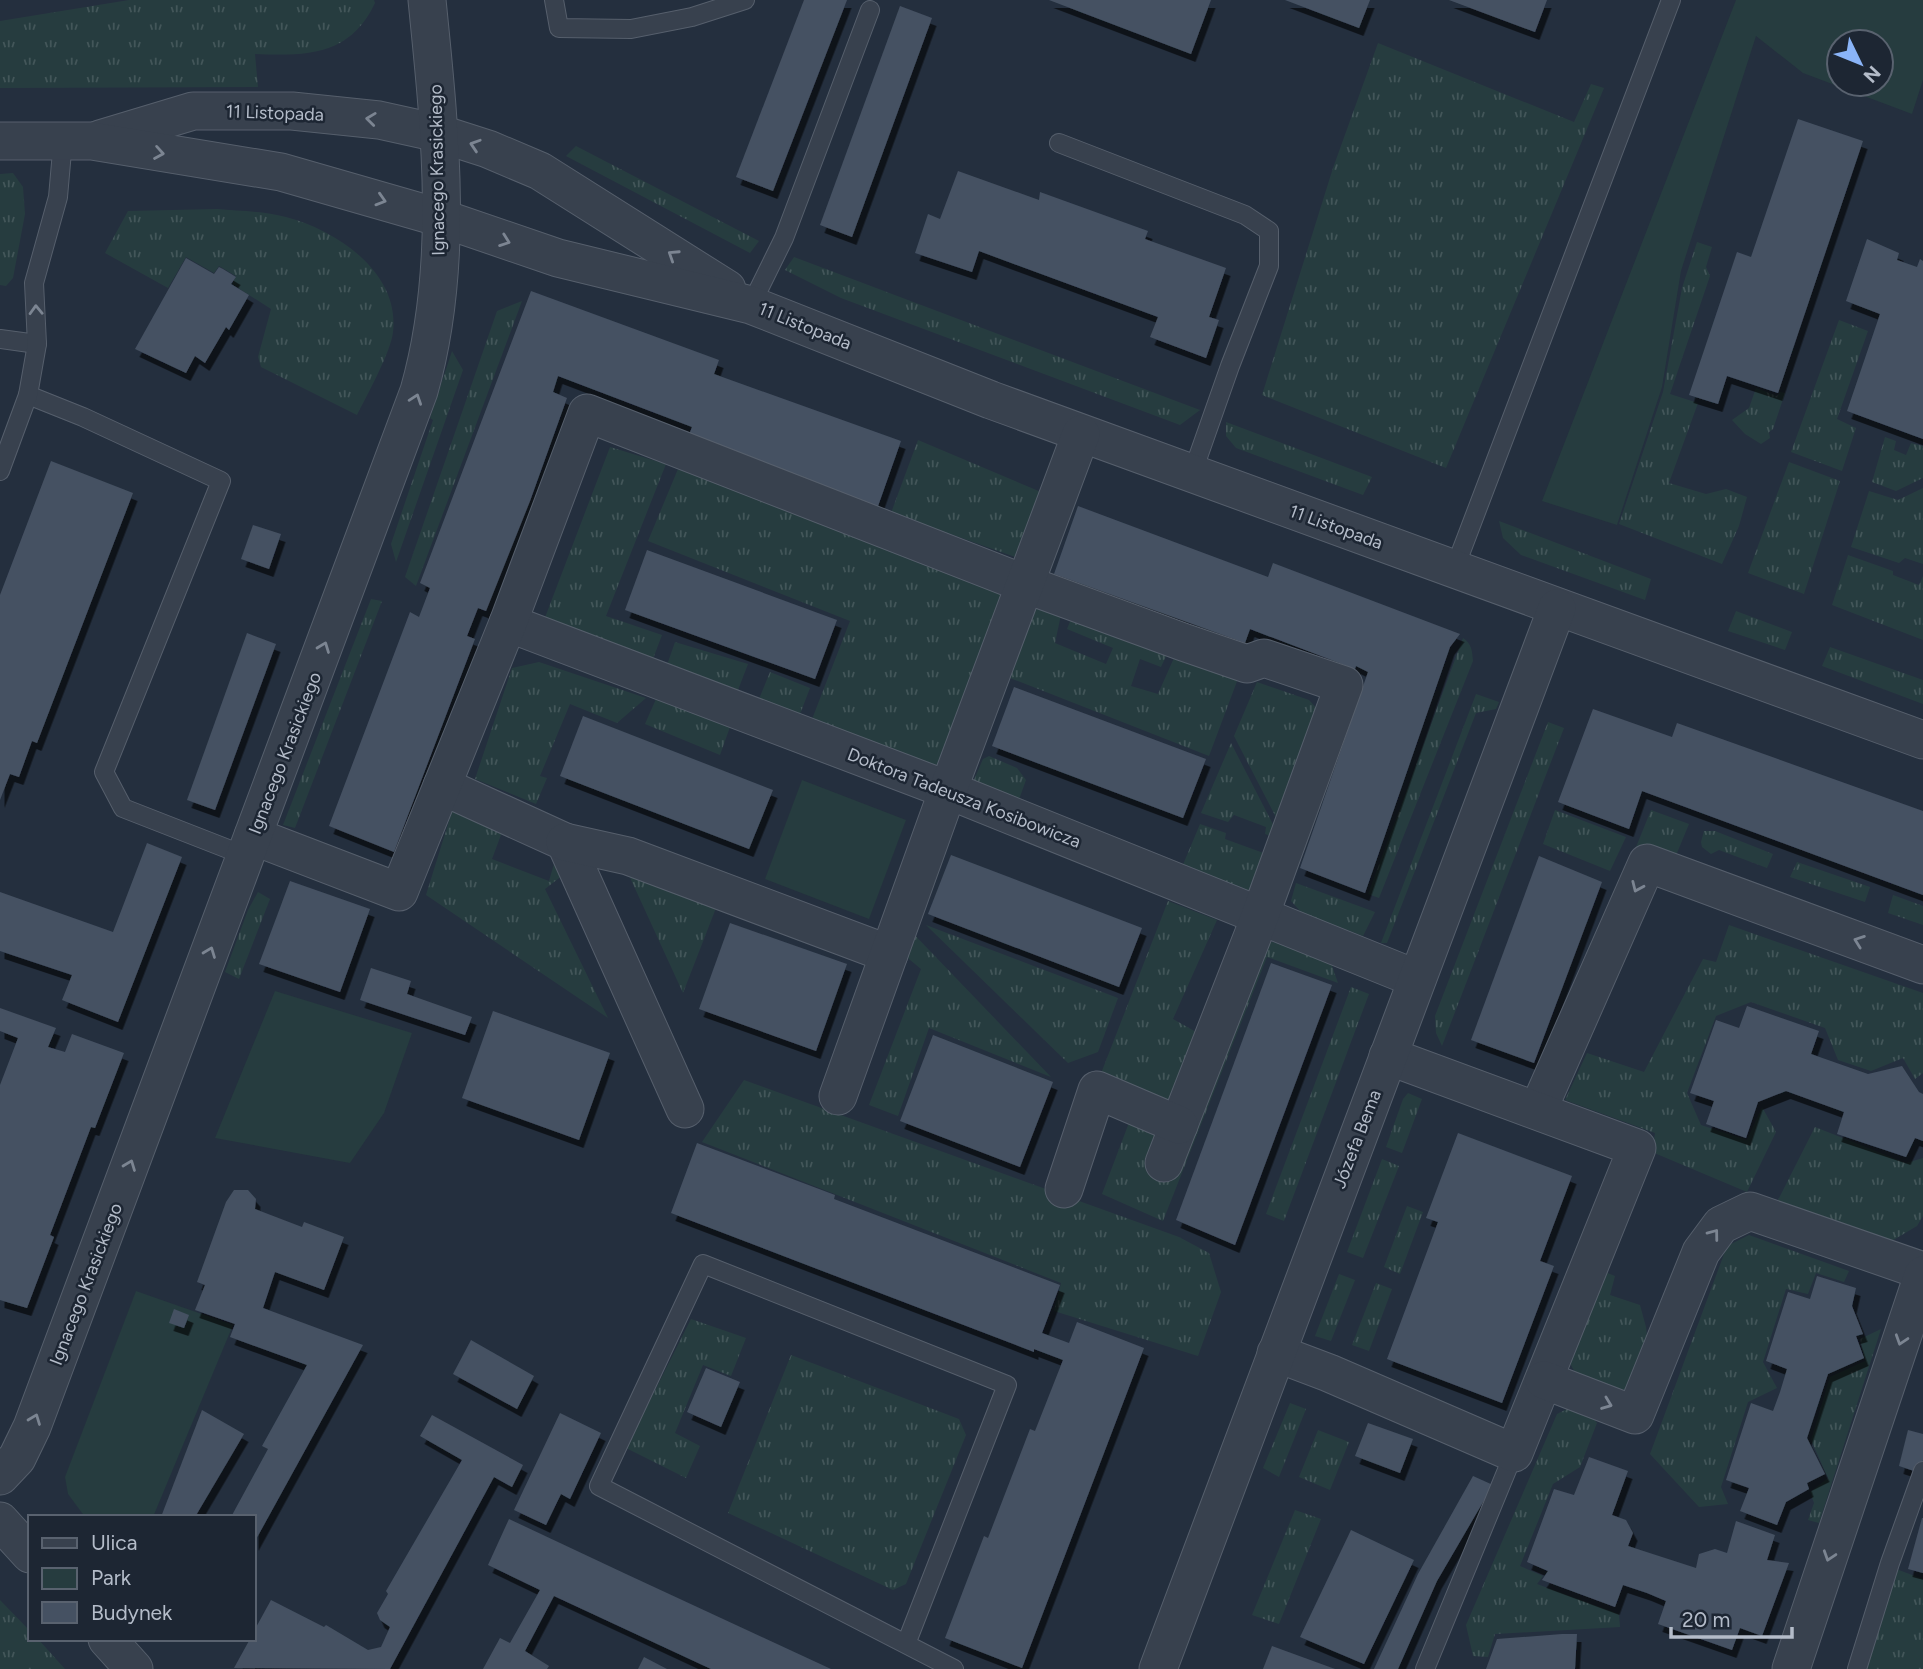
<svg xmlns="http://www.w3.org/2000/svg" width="1923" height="1669" font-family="Figtree,sans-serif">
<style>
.grass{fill:url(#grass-tufts)}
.park{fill:#263c3f;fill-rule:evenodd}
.building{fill:#455162;filter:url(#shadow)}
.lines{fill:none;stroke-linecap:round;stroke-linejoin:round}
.lane-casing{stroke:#565f6c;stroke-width:20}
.street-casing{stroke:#565f6c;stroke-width:39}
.lane{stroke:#38414e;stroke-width:18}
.street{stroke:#38414e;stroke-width:37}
.oneway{stroke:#7c8592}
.labels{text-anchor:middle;stroke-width:5;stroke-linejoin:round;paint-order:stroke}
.street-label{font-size:18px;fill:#b4bcc9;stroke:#1d2633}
</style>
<defs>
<pattern id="grass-tufts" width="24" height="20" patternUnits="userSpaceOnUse" patternTransform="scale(1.75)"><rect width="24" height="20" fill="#263c3f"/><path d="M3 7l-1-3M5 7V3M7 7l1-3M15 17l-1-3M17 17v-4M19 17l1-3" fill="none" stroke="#435659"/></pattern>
<filter id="shadow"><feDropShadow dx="4.5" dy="8" stdDeviation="0" flood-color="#0009"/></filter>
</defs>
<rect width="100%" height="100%" fill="#242f3e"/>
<!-- grass -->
<g class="grass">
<path d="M129,0H374L375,3C350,56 307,56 255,54L258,87L0,88V21Z"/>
<path d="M1378,43L1574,122L1591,84L1604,88L1446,468L1262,395L1333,168Z"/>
<path d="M576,146L759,241L750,253L566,156Z"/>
<path d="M13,173L23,187L25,214L13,278L6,286L0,285V174Z"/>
<path d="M217,209C240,211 264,211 286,217C336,230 400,272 393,332C391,352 367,395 357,415L261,367L258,357L271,309L232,284L236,276L219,266L214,273L186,257L168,288L105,253L128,211Z"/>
<path d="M1697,242L1712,247L1706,267L1710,276L1670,394L1698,403L1669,483L1706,494L1726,489L1747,497L1739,526L1722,564L1619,524L1663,392L1682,288Z"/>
<path d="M794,257L1200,410L1180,425L841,298L785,270Z"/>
<path d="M522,301L416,586L405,577L497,311Z"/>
<path d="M1839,320L1868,331L1837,419L1856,428L1842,471L1791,452Z"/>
<path d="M452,351L463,370L396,562L391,544L433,420L430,418Z"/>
<path d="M1756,388L1777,396L1780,392L1785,393L1773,429L1769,432L1770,438L1761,444L1745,434L1732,420L1749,408Z"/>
<path d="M1226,422L1372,477L1363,495L1236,448L1226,436Z"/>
<path d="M1885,437L1896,441L1894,450L1906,455L1911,443L1923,446V478L1896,491L1872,482Z"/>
<path d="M918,440L1041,492L1021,559L891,513Z"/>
<path d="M610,447L666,464L606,616L662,635L651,664L541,628Z"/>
<path d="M1789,462L1840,481L1804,594L1748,573Z"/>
<path d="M678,469L1003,587L1006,594L941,773L809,727L850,621L648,541Z"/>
<path d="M1923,488V564L1905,558L1899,563L1851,547L1869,491L1898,500Z"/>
<path d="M1499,521L1651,579L1645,600L1521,555L1503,538Z"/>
<path d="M1848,555L1893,571V575L1919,585L1923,576V640L1832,605Z"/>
<path d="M371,599L382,601L295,828L283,825Z"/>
<path d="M1039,601L1062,610L1055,643L1106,664L1113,648L1067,629L1074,612L1169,650L1161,667L1140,659L1131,686L1158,694L1177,651L1239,676L1209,756L1010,678Z"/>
<path d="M1736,611L1792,632L1785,650L1728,631Z"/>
<path d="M1463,638C1472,644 1472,651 1473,661L1379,898L1368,894Z"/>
<path d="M675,642L748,664L738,690L667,665Z"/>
<path d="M1830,647L1923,680V704L1822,666Z"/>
<path d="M539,662L646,698L617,723L570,704L540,776L547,778L536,804L475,779L512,668Z"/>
<path d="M770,672L810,688L797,722L757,704Z"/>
<path d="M1257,682L1309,700L1319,711L1281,827L1234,736Z"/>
<path d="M1476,694L1499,702L1496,709L1476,713L1387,943H1381Z"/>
<path d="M656,699L730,727L720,755L645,724Z"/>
<path d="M1548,722L1564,728L1442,1046L1436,1033L1435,1016Z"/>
<path d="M1231,743L1278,834L1276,838L1265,834L1266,827L1234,815L1228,822L1201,813Z"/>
<path d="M989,756L1017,768L1026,780L1017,805L970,789L983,759Z"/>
<path d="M454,805L505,824L492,859L549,881L556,857L572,868L545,889L608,1018L426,895Z"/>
<path d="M1555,810L1626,837L1610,871L1543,844Z"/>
<path d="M1651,810L1689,824L1672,865L1632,857Z"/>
<path d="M1200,824L1226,833L1225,839L1269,855L1256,889L1244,891L1182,867Z"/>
<path d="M1704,831H1715L1773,854L1767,868L1719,850L1711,854L1702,847L1701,842Z"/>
<path d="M1797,862L1870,887L1865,902L1790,877Z"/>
<path d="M627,871L716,908L683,993Z"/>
<path d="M1296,883L1375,912L1363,936L1302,913L1291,901Z"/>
<path d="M258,892L270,899L239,979L225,972L248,910Z"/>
<path d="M1893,895L1923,906V925L1888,913Z"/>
<path d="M1168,901L1217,920L1173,1019L1198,1033L1178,1094L1166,1103L1100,1076Z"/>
<path d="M926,925L1118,998L1098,1052L1068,1063Z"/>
<path d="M1729,925L1923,993V1073L1915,1079L1903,1058L1871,1071L1838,1060L1825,1028L1751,1002L1716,1016L1687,1093L1701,1125L1747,1140L1762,1107L1776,1132L1747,1192L1652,1152L1655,1133L1565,1100L1587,1053L1644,1072L1703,959L1716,962Z"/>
<path d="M906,926L1051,1077L929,1028L898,1116L869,1105L921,969L898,950Z"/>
<path d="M1257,940L1279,943L1331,963L1338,983L1267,957L1163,1221L1102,1194L1130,1120L1154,1132L1158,1145Z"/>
<path d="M1351,987L1369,994L1284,1221L1266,1214Z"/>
<path d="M744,1080L1179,1237L1209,1253L1221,1292L1198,1356L1054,1311L1061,1283L702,1142Z"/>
<path d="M1408,1093L1422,1099L1402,1153L1386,1147L1403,1099Z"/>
<path d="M1815,1127L1906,1163L1923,1158V1216L1917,1226L1890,1242L1776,1204Z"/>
<path d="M1382,1159L1399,1166L1363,1258L1347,1252Z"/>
<path d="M1407,1206L1423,1212L1400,1274L1384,1267Z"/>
<path d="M1749,1235L1849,1271L1844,1282L1816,1273L1808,1294L1786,1289L1763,1362L1777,1388L1748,1402L1721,1487L1728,1504L1699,1507L1650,1454L1727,1246Z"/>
<path d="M1600,1270L1615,1276L1610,1295L1640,1305L1646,1327L1650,1362C1645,1369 1639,1379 1633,1385C1619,1397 1593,1387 1580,1377C1572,1371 1569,1361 1568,1352Z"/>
<path d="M1339,1274L1355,1280L1331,1341L1315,1336Z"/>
<path d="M1376,1283L1392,1289L1369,1351L1352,1345Z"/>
<path d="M691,1319L746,1338L731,1376L703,1365L675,1433L700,1446L686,1478L626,1448Z"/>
<path d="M1881,1329L1819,1523L1808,1520L1814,1503L1810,1492L1828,1478L1811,1440L1830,1377L1865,1361L1860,1339Z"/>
<path d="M791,1355L959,1419L966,1435L906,1584L893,1590L728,1513Z"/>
<path d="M1290,1403L1306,1409L1279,1477L1263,1468Z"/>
<path d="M1569,1408L1593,1418L1597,1423L1580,1467L1553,1484L1520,1566L1543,1576L1537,1584L1619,1614L1620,1627L1495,1634L1488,1657L1473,1656L1466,1625L1557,1414Z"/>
<path d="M1318,1430L1349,1442L1330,1490L1299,1477Z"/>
<path d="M1295,1510L1321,1519L1279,1624L1252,1615Z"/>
<path d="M1896,1569L1923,1579V1669H1867Z"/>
<path d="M0,1600L30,1631V1639H38L65,1669H0Z"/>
</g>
<!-- park -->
<g class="park">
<path d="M1736,0H1923V80L1912,114L1803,73L1756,36L1681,271L1662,387L1617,525L1542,501ZM1881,42V84H1839V42Z"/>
<path d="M802,780L906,820L869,919L765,879Z"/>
<path d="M275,991L412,1033L384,1113L350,1163L215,1138Z"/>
<path d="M136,1291L233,1325L153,1517H85L68,1494L65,1477Z"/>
</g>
<!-- building -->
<g class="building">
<path d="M804,0H847L773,191L736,177Z"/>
<path d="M1049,0H1211L1191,54Z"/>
<path d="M1285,0H1370L1359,28Z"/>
<path d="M1449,0H1547L1535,32Z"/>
<path d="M900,6L932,18L852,237L820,225Z"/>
<path d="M1798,119L1863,141L1778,393L1727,376L1718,404L1689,395L1737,252L1751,257Z"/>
<path d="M958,171L1039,200L1040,192L1148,231L1145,239L1226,268L1209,317L1219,320L1206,358L1150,337L1158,317L979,251L972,272L915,253L928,214L940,219Z"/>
<path d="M1867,239L1899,253L1897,260L1917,267L1920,259L1923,261V439L1847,411L1880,314L1846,301Z"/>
<path d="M186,258L214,274L219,267L223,269L236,277L231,284L249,295L229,330L226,327L205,363L195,356L186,373L135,349Z"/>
<path d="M531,291L719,360L714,374L901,441L877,509L687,440L692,427L558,376L553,392L567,398L530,501L486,611L478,608L467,636L475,639L394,852L329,826L410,612L419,617L430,588L420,583Z"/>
<path d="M51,461L133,493L37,743L32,741L19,777L10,774L0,800V595Z"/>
<path d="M1078,506L1268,577L1273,563L1460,634L1450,647L1365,893L1300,868L1368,672L1356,666L1355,669L1250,629L1245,643L1054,574Z"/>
<path d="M253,525L281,534L269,569L241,559Z"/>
<path d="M647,550L837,620L815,679L625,610Z"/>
<path d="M247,633L276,644L215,810L187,800Z"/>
<path d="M1014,687L1206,759L1183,818L992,746Z"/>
<path d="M1593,709L1672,737L1677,723L1923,811V895L1642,791L1629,829L1558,802Z"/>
<path d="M583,716L773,790L749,849L560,776Z"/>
<path d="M147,843L182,857L118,1022L62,1000L72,975L0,951V892L113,932Z"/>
<path d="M951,855L1142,928L1119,987L928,914Z"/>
<path d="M1539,856L1602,882L1534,1063L1471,1040Z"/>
<path d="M290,881L370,909L340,992L259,964Z"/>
<path d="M730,923L847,964L816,1051L699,1009Z"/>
<path d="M1271,963L1332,985L1235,1245L1176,1220Z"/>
<path d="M371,968L411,981L407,994L472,1017L465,1035L360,1000Z"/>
<path d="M1747,1006L1819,1031L1811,1054L1868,1074L1902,1066L1919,1092L1923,1094V1141L1915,1138L1906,1157L1837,1134L1844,1112L1786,1091L1758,1102L1746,1138L1706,1124L1714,1101L1690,1093L1716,1020L1739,1028Z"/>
<path d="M0,1008L56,1028L48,1047L65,1052L72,1034L124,1053L95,1128L91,1127L50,1235L54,1237L27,1308L0,1300V1085L18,1038L0,1031Z"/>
<path d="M493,1011L610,1053L579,1140L462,1098Z"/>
<path d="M933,1035L1053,1082L1020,1167L900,1121Z"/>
<path d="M1458,1133L1572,1176L1540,1261L1554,1266L1502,1403L1387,1359L1438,1222L1426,1218Z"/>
<path d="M697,1143L835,1195L834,1199L1060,1285L1042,1333L1069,1343L1077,1322L1144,1348L1022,1668L945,1638L984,1536L988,1538L1030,1429L1035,1431L1063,1360L1034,1349V1352L671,1213Z"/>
<path d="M234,1190H248L256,1199L255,1209L302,1227L304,1222L344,1237L324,1290L275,1272L263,1308L363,1345L254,1543V1517H231L268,1449L262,1446L307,1365L230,1337L235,1324L195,1310L205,1285L197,1282L226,1202Z"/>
<path d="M1817,1276L1856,1288L1852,1306L1863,1334L1856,1336L1864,1358L1828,1374L1807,1438L1825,1474L1807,1483L1809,1489L1786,1502L1777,1525L1740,1511L1749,1488L1726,1480L1751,1403L1773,1411L1780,1392L1787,1369L1766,1361L1788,1292L1810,1299Z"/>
<path d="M174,1309L189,1315L184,1328L169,1323Z"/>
<path d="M471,1340L534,1376L517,1409L453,1374Z"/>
<path d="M706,1368L740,1382L721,1427L687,1412Z"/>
<path d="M202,1410L244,1434L195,1517H161Z"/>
<path d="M560,1413L601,1433L570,1499L561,1494L546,1525L514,1510Z"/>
<path d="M432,1415L523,1465L512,1487L494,1477L390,1669L234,1668L250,1639H254V1631L271,1600L324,1627L326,1625L368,1650L381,1647L390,1627L380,1620L377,1613L388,1594L386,1591L462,1460L420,1436Z"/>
<path d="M1368,1423L1413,1439L1400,1473L1355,1456Z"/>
<path d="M1908,1430L1923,1434V1460L1920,1473L1899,1466Z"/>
<path d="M1589,1457L1628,1471L1612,1515L1626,1520L1633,1533L1628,1546L1696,1568L1699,1554L1715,1549L1727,1553L1736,1521L1775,1535L1767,1560L1789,1563L1762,1636L1740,1628L1732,1650L1658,1624L1666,1601L1647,1593L1623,1585L1615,1607L1542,1580L1548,1571L1527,1562L1554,1489L1574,1495Z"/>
<path d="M1473,1476L1493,1485L1437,1581L1398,1669H1374L1418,1574Z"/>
<path d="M1922,1518H1923V1573L1908,1569Z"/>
<path d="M509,1519L626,1574L831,1669H711L554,1596L525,1651L549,1666L547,1669H483L500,1638L510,1643L540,1590L488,1565Z"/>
<path d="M1351,1530L1414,1560L1364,1664L1300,1637Z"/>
<path d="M1562,1634H1577L1575,1669H1486L1497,1639Z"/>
<path d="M1272,1646L1335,1669H1263Z"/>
<path d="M644,1657L667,1669H638Z"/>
</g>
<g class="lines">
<!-- lane casing -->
<g class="lane-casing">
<g id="lane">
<path d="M554,0L559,28L631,29L692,17L745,0"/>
<path d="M1059,143L1245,215L1269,231V266L1230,366L1192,474"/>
<path d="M751,305L784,238L870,10"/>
<path d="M0,339L37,344"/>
<path d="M28,395L83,417L221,481L104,772L123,808L246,856"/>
<path d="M0,471L28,395L37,344L34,283L58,197L63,140"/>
<path d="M1454,570L1671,0"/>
<path d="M906,1644L1007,1385L703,1264L599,1486L954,1669"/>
<path d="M1425,1669L1514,1453"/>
<path d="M1857,1669L1890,1563L1923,1471"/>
</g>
</g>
<!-- street casing -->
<g class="street-casing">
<g id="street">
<path d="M100,139L193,111H292L379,120L438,133L488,149L540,171L727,289"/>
<path d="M0,141H92L281,172L441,218L558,258L751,305L991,400L1923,740"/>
<path d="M508,623L948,790L1417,979"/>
<path d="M442,786L565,842L685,1109"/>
<path d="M253,836L399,892L508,623L587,413L1033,587L1183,642L1247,664L1264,658L1344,685L1253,935L1164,1163"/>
<path d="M565,842L628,856L889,954"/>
<path d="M838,1096L948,790L1081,434"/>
<path d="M1538,1110L1647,863L1923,965"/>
<path d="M1064,1189L1097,1090L1179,1125"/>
<path d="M1276,1353L1329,1373L1514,1453L1637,1148L1388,1056"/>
<path d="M1544,1380L1635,1415L1701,1252L1721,1225L1750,1211L1923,1271"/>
<path d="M0,1476L17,1458L32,1427L419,391C455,265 440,129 427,0"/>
<path d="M0,1521L30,1554"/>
<path d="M107,1639L134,1669"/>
<path d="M1158,1669L1557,608"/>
<path d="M1791,1669L1923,1275"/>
</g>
</g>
<!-- lane -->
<use href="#lane" class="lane"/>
<!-- street -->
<use href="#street" class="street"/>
</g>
<!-- one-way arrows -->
<defs><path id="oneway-chevron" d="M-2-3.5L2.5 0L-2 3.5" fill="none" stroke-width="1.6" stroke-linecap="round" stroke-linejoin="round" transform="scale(1.75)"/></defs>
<g class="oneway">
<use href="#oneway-chevron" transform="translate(371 119) rotate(-173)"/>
<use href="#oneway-chevron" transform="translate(475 145) rotate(-162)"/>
<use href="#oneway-chevron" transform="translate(159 153) rotate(10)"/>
<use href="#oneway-chevron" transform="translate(381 200) rotate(17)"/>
<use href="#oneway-chevron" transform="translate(505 241) rotate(20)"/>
<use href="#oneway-chevron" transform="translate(673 255) rotate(-147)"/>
<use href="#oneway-chevron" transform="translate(36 310) rotate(-92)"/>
<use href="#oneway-chevron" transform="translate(416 399) rotate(-71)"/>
<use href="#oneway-chevron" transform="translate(324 647) rotate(-69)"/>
<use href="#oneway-chevron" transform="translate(1637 887) rotate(114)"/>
<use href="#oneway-chevron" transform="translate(1859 941) rotate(-160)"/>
<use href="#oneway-chevron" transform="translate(210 952) rotate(-69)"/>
<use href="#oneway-chevron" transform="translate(130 1165) rotate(-69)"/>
<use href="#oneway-chevron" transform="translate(1714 1234) rotate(-53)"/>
<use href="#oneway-chevron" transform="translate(1901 1340) rotate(108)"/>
<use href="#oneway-chevron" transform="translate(1607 1404) rotate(21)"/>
<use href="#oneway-chevron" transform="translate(35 1419) rotate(-69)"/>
<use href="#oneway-chevron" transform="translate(1829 1556) rotate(108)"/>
</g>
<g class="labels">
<!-- street labels -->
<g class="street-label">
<text transform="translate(275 113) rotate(2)" y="6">11 Listopada</text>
<text transform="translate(437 170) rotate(-91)" y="6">Ignacego Krasickiego</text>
<text transform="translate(805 326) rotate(22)" y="6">11 Listopada</text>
<text transform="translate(1336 527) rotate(20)" y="6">11 Listopada</text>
<text transform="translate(285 753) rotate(-69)" y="6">Ignacego Krasickiego</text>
<text transform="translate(964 798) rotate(21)" y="6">Doktora Tadeusza Kosibowicza</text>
<text transform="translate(1357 1139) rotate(-69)" y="6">Józefa Bema</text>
<text transform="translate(86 1284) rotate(-69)" y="6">Ignacego Krasickiego</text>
</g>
</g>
<!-- legend -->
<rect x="28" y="1515" width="228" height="126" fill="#1d2633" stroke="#59626f" stroke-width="2"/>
<rect x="42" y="1538" width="35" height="10" fill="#38414e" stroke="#59626f" stroke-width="2"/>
<text x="91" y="1550" font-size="21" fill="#b4bcc9">Ulica</text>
<rect x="42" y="1568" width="35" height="21" fill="#263c3f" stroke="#59626f" stroke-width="2"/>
<text x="91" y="1585" font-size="21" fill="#b4bcc9">Park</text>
<rect x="42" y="1602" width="35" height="21" fill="#455162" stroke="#59626f" stroke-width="2"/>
<text x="91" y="1620" font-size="21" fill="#b4bcc9">Budynek</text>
<!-- north arrow -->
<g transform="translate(1860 63) rotate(133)"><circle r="33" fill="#1d2633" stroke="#59626f" stroke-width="2"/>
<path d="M0-5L12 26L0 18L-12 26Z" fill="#8ab4f8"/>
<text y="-10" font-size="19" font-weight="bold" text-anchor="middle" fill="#b4bcc9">N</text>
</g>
<!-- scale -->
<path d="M1671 1627v10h121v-10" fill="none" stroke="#b4bcc9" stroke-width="3.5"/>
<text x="1682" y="1627" font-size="21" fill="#b4bcc9" stroke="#1d2633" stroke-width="5" paint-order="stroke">20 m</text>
</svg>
